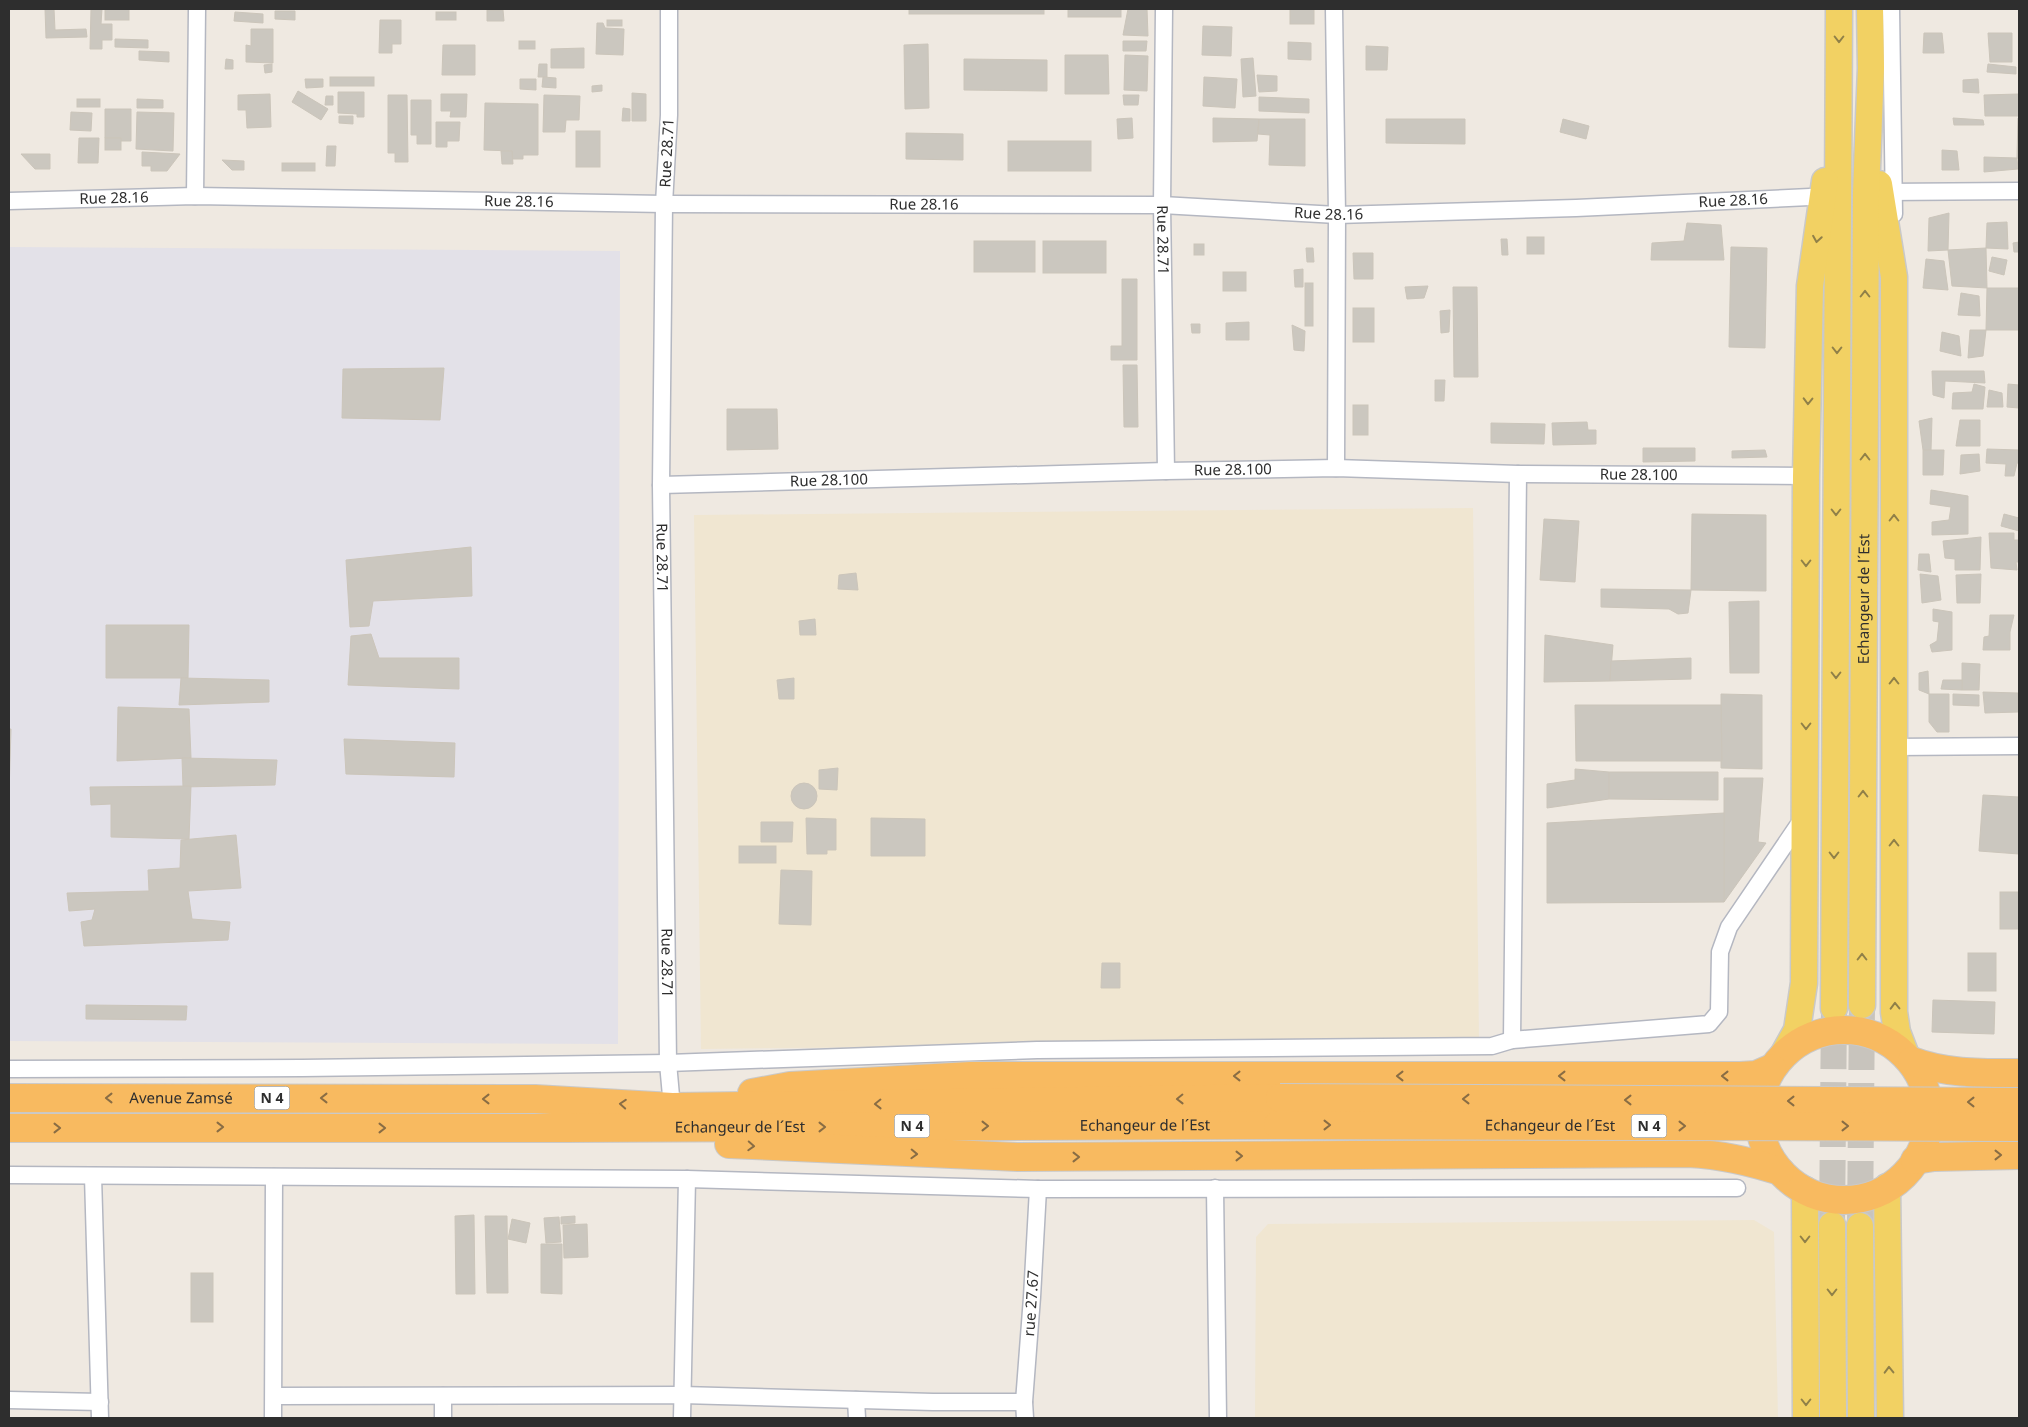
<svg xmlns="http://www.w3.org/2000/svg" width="2028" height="1427" font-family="'Noto Sans',sans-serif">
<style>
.industrial{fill:#e3e1e8}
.education{fill:#f0e6d1}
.building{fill:#cbc7bf;stroke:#cbc5ba}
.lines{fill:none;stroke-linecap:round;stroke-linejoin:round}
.primary-tunnel{stroke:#c8c4bd;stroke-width:26;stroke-dasharray:26 13;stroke-linecap:butt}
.minor-casing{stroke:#b4b7c1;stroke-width:19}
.primary-casing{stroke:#c9c9c9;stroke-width:29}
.trunk-casing{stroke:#c9c9c9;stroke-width:30}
.minor{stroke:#fff;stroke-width:16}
.primary{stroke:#f2d163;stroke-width:26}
.trunk{stroke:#f8ba60;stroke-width:28}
.trunk-bridge-casing{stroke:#c9c9c9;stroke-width:30;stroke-linecap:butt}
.trunk-bridge{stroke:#f8ba60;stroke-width:28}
.oneway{stroke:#908048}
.oneway2{stroke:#896d44}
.labels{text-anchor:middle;stroke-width:4.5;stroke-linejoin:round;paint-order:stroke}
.shield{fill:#fff;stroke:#6d6d6d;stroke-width:1}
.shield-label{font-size:14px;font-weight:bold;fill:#2e2e2e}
.street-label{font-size:15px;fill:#2e2e2e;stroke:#fff}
</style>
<rect width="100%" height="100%" fill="#efe9e1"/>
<!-- industrial -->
<path class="industrial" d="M9,247L620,251L618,1044L9,1041Z"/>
<!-- education -->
<g class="education">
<path d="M1473,508L1479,1041L701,1049L694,515Z"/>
<path d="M1754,1220L1774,1232L1778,1418H1255L1256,1237L1268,1224Z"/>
</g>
<!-- building -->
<g class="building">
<path d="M45,9H54L55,30L86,29L87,37L46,38Z"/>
<path d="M91,9H102L101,24H112V40H102V49H90Z"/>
<rect x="105" y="9" width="24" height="11"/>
<rect x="909" y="9" width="135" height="5"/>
<rect x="1068" y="9" width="53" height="8"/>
<path d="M1128,9H1147L1148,36L1123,35Z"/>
<rect x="1290" y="9" width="24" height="15"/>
<path d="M487,10H503L504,21H487Z"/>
<path d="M275,11H295V20L275,19Z"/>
<path d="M235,12L263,14V23L234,21Z"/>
<rect x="436" y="12" width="20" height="8"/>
<path d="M380,20H401V44H392V53H379Z"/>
<rect x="607" y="20" width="15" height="6"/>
<path d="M597,23H603L605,28L624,29L623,55L596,54Z"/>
<path d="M1203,26L1232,27L1231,56L1202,55Z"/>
<path d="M251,29H273V63L246,62V45L251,46Z"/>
<path d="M1924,33H1942L1944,53H1923Z"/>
<path d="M1988,33H2012V62H1990Z"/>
<path d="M115,39L148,40V48L115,47Z"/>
<rect x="519" y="41" width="16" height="8"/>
<path d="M1123,41H1147L1146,51H1123Z"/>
<path d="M1288,42L1311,43V60L1288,59Z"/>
<path d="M928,44L929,108L905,109L904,45Z"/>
<path d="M443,45H475V75H442Z"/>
<path d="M1366,46L1388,47L1387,70H1366Z"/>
<path d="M584,48V68H551V49Z"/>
<path d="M139,51L169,52V62L139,60Z"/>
<path d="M1065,55H1108L1109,94H1065Z"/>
<path d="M1125,55L1148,56L1147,91L1124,90Z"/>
<path d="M1253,58L1256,96L1243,97L1241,59Z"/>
<path d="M226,59L233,60V69H225Z"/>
<path d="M964,59L1047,60V91L964,90Z"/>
<path d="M272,64V72L265,73L264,65Z"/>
<path d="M539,64H547V77H538Z"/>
<path d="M1988,64L2016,67V74L1987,72Z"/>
<path d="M1257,75L1277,76V91L1259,92Z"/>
<rect x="330" y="77" width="44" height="9"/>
<path d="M543,77L556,78V88L542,87Z"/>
<path d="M1204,77L1237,79L1235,108L1203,106Z"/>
<path d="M305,79H323V87L306,88Z"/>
<path d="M520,79H536V90L520,89Z"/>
<path d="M1978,79L1979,93L1963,92V80Z"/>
<path d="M602,85V91L592,92V86Z"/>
<path d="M298,91L328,109L321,120L292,102Z"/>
<path d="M338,92H364V117H357V114L338,113Z"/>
<path d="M632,93L646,94V121H632Z"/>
<path d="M270,94L271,127L247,128L246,110H238V95Z"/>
<path d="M441,94H467L466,117H450L451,111H441Z"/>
<path d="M2019,94V116H1985L1984,95Z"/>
<path d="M388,95H407L408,162H395V153H388Z"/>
<path d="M544,95L580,96L579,120H566L565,132H543Z"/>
<path d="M1123,95H1139L1138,105H1124Z"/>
<path d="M326,96H333V105H325Z"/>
<path d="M1259,97L1309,99V113L1259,111Z"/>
<rect x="77" y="99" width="23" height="8"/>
<path d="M137,99L163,100V108H137Z"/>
<path d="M411,100H431V144H417V135H411Z"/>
<path d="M485,103L538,104V155H523V159H512V151L484,150Z"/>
<path d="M623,108L630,109V121H622Z"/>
<path d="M105,109H131V141H121V138H105Z"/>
<path d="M71,112L92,113L91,131L70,130Z"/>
<path d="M137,112L174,113L173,151L136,149Z"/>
<path d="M339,116H353V124L339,123Z"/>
<path d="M1132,118L1133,138L1118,139L1117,119Z"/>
<path d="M1213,118L1259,119L1257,141L1213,142Z"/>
<path d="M1953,118L1983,120L1984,125H1954Z"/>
<path d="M2018,118H2019V159L2017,158Z"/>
<path d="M1259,119H1305V166L1269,165L1270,135L1258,134Z"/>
<path d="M1386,119H1465V144L1386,143Z"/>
<path d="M1563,119L1589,126L1586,139L1560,132Z"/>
<path d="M436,122H460L459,141H447V147H436Z"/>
<rect x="576" y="131" width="24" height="36"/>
<path d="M906,133L963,134V160L906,159Z"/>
<path d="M79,138H99L98,163H78Z"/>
<rect x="105" y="138" width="16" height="12"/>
<rect x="1008" y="141" width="83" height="30"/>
<path d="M327,146H336L335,166H326Z"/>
<path d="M1942,150L1957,151L1959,170H1942Z"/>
<path d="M501,151H512L513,164H502Z"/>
<path d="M142,152L180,154L167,171H151V166H142Z"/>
<path d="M21,154H50V169H35Z"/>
<path d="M1984,157L2017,158L2018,169L1984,172Z"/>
<path d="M222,160L244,161V170H232Z"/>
<rect x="282" y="163" width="33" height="8"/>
<path d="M1949,213L1948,250L1928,251L1929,218Z"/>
<path d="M2007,222L2008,249L1986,248L1987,223Z"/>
<path d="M1687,223L1721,225L1724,260H1651L1652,243L1684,241Z"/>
<rect x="1527" y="237" width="17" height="17"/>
<path d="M1501,239H1507L1508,255H1502Z"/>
<rect x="974" y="241" width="61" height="31"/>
<rect x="1043" y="241" width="63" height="32"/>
<path d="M2019,242V252H2014L2013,243Z"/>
<rect x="1194" y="244" width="10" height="11"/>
<path d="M1731,247L1767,248L1765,348L1729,347Z"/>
<path d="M1306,248H1313L1314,262H1307Z"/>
<path d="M1986,248L1987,288L1952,286L1948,250Z"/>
<path d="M1353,253H1373V279H1354Z"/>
<path d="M1992,257L2007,260L2004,275L1989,271Z"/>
<path d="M1926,259L1944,261L1948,290L1923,288Z"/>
<path d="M1303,269V287H1295L1294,270Z"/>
<rect x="1223" y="272" width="23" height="19"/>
<path d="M1122,279H1137V360H1111V346H1122Z"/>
<rect x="1305" y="283" width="8" height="43"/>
<path d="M1428,286L1424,298L1407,299L1405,287Z"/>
<path d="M1453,287H1477L1478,377H1454Z"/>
<path d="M1987,288H2019V330H1986Z"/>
<path d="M1961,293L1979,296L1980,316L1958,315Z"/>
<rect x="1353" y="308" width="21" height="34"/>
<path d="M1450,310L1449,332L1441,333L1440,311Z"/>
<path d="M1249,322V340H1226V323Z"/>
<path d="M1191,324H1200V333H1192Z"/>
<path d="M1292,325L1305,331L1304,351L1294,350Z"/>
<path d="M1970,330H1986L1983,356L1968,358Z"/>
<path d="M1942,332L1959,336L1961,356L1940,351Z"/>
<path d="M1123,365H1137L1138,427H1124Z"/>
<path d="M444,368L440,420L342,418L343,369Z"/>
<path d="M1932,371H1984L1985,383L1945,381L1944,398L1933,395Z"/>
<path d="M1435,380H1445L1444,401H1435Z"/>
<path d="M1974,384L1985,387L1983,409H1952L1953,393L1972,392Z"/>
<path d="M2008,384L2019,385V408L2007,407Z"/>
<path d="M1989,390L2002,393L2003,407H1987Z"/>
<rect x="1353" y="405" width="15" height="30"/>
<path d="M727,409H777L778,449L727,450Z"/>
<path d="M1932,418L1931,450H1923L1919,421Z"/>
<path d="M1960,420H1980V446H1956Z"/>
<path d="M1587,422L1588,430H1596V444L1553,445L1552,423Z"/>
<path d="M1491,423L1545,424L1544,444L1491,443Z"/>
<path d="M1643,448H1695V461L1643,462Z"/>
<path d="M1987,449L2019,450V463H2017L2014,476H2005L2006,464L1986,463Z"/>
<path d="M1765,450L1767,457L1732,458V451Z"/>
<path d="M1923,450H1944L1943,475H1923Z"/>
<path d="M1979,454L1980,471L1960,474L1961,455Z"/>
<path d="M1931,490L1968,496V534L1932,535V522L1949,520L1951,507L1930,504Z"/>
<path d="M1692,514L1766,515V591L1691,590Z"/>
<path d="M2004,514L2019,518V531L2001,526Z"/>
<path d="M1544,519L1579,521L1575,582L1540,580Z"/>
<path d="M1989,533H2014V540H2019V562H2016L2017,570L1991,568Z"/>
<path d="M1981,537L1980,570H1955V559L1945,558L1943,541Z"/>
<path d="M471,547L472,596L373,601L369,626L350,627L346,560Z"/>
<path d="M1919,554H1929L1931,572L1918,570Z"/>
<path d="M856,573L858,590L838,589L839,575Z"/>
<path d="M1920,574L1938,576L1941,600L1922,603Z"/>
<path d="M1981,574L1980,603H1957L1956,575Z"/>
<path d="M1601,589L1691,590L1688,613L1678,614L1669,609L1601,607Z"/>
<path d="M1759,601V673H1730L1729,602Z"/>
<path d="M1933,609L1952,612V650L1932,652L1930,645L1937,641L1939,622L1933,621Z"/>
<path d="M1990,615H2014L2010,632V650H1983L1984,637L1989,636Z"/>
<path d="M815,619L816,635H800L799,621Z"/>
<path d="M106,625H189L188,678H106Z"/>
<path d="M371,634L379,658H459V689L348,685L351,636Z"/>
<path d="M1545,635L1613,645L1610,681L1544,682Z"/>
<path d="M1691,658V679L1610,681L1611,661Z"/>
<path d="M1962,663L1980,664L1979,690H1962Z"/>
<path d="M1928,671L1929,694L1919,690V673Z"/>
<path d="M181,678L269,680V702L179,705Z"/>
<path d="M794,678V699H779L777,680Z"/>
<path d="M1943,680H1962V690L1941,689Z"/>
<path d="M1983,692L2018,693V712L1985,713Z"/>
<path d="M1721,694L1762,695V769L1721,768Z"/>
<path d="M1929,694H1949V732H1937L1929,722Z"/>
<path d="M1953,694L1979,695V706L1953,705Z"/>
<path d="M1575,705H1721L1722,761H1576Z"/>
<path d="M118,707L189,709L191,758L117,761Z"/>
<path d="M9,729H11L9,794Z"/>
<path d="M344,739L455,743L454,777L346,774Z"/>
<path d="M182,758L277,760L275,785L183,787Z"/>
<path d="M838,768L837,790L819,789V770Z"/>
<path d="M1575,769L1609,772V799L1547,808V784L1575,780Z"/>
<path d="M1609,772H1718V800L1609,799Z"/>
<path d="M1724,778H1763L1758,842L1766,843L1724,902Z"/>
<circle cx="804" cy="796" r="13"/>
<path d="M191,786L189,839L111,837V804L91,805L90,787Z"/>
<path d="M1983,795L2019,797V854L1979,851Z"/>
<path d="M1724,813V902L1547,903V823Z"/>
<path d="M806,818L836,819V850H827V854H807Z"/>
<path d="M871,818L925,819V856H871Z"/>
<path d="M761,822H793L792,842H761Z"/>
<path d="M236,835L241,888L188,891L192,919L230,922L228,940L84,946L81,922L92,920L95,909L69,911L67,893L149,891L148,870L180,868L181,840Z"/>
<rect x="739" y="846" width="37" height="17"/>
<path d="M781,870L812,871L811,925L779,924Z"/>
<rect x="2000" y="892" width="19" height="37"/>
<rect x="1968" y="953" width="28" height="38"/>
<path d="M1102,963H1120V988H1101Z"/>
<path d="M1933,1000L1995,1002L1994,1034L1932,1032Z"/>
<path d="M86,1005L187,1006L186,1020L86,1019Z"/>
<path d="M474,1215L475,1294H456L455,1216Z"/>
<path d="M485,1216H507L508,1293H487Z"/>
<path d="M575,1216V1223L561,1224V1217Z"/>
<path d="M559,1217L561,1242L546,1243L544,1218Z"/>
<path d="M512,1219L530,1223L526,1243L508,1239Z"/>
<path d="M587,1224L588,1257L564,1258L563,1225Z"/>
<path d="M541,1244H562V1294L541,1293Z"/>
<rect x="191" y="1273" width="22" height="49"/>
</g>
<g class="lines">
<!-- primary-tunnel -->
<g class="primary-tunnel">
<path d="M1832,1225L1834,1008"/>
<path d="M1860,1226L1862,1005"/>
</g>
<!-- minor casing -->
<g class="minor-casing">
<g id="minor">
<path id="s1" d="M669,9V115L664,204L661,485L668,1063L672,1107"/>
<path id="s2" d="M1164,9L1162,205L1166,471"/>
<path d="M1334,9L1337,215L1336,468"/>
<path d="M1891,9L1894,214"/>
<path d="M1884,192L2019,191"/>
<path d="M195,196L197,9"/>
<path id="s3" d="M9,201L195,196L664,204L1162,205L1337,215L1576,208L1831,196"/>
<path id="s4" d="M661,485L1166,471L1336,468L1518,474L1806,476"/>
<path d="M1894,747L2019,746"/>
<path d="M1512,1040L1518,474"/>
<path d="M9,1069L302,1068L668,1063L1037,1050L1492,1046L1512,1040L1709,1024L1719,1012L1720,952L1729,927L1803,818"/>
<path d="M9,1175L687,1179L1038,1189L1737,1188"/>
<path d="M93,1176L100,1418"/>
<path d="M1215,1188L1218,1418"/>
<path d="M274,1396L682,1395L933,1402H1024"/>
<path d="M443,1396V1418"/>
<path d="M9,1400L100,1402"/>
<path d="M856,1400L857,1418"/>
<path d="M273,1418L274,1177"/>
<path d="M682,1418L687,1179"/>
<path id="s5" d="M1025,1418L1024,1402L1032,1297L1038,1189"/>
</g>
</g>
<!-- primary casing -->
<g class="primary-casing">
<g id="primary">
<path d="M1879,184L1894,277V1012L1897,1032L1905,1053"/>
<path id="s6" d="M1862,1005L1866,193L1871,68L1870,9"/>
<path d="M1834,1008L1839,9"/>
<path d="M1782,1057L1797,1030L1804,983L1806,476L1810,286L1825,181"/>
<path d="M1887,1187L1890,1418"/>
<path d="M1805,1190L1806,1418"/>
<path d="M1832,1225L1833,1418"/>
<path d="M1860,1226L1861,1418"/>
</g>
</g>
<!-- trunk casing -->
<g class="trunk-casing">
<g id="trunk">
<circle cx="1844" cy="1115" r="85"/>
<path d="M1912,1061C1946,1074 1983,1073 2019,1073"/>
<path d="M752,1093L790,1086L971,1076H1740L1756,1075L1772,1068"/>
<path id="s7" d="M9,1098L535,1099L672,1107L1280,1098"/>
<path id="s8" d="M9,1128H563L1278,1125"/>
<path d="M729,1144L1018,1157L1688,1153C1722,1155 1748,1161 1780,1171"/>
<path d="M1915,1160L1934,1157L2019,1155"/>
</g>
</g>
<!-- minor -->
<use href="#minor" class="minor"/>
<!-- primary -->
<use href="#primary" class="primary"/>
<!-- trunk -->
<use href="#trunk" class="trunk"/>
<!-- trunk-bridge casing -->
<g class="trunk-bridge-casing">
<g id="trunk-bridge">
<path d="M1280,1098L2019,1102"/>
<path id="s9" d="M1278,1125L2019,1127"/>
</g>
</g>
<!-- trunk-bridge -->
<use href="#trunk-bridge" class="trunk-bridge"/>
</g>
<!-- one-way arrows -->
<defs><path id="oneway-chevron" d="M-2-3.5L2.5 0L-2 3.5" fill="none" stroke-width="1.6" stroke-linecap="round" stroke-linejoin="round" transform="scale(1.25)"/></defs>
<g class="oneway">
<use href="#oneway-chevron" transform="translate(1839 39) rotate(90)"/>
<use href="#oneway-chevron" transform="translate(1817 239) rotate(99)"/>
<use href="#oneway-chevron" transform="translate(1865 294) rotate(-90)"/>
<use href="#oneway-chevron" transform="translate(1837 350) rotate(90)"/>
<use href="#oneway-chevron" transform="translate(1808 401) rotate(91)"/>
<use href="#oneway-chevron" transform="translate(1865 457) rotate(-90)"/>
<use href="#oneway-chevron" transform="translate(1836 512) rotate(90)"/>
<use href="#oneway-chevron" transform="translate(1894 518) rotate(-90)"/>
<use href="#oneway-chevron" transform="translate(1806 563) rotate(90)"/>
<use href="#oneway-chevron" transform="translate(1836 675) rotate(90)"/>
<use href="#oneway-chevron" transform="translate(1894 681) rotate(-90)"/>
<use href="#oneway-chevron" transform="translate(1806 726) rotate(90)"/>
<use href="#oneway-chevron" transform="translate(1863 794) rotate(-90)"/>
<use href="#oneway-chevron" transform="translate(1894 843) rotate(-90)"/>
<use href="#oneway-chevron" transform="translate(1834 855) rotate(90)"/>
<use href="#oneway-chevron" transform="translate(1862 957) rotate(-90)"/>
<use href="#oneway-chevron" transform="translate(1895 1006) rotate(-91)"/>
<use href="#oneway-chevron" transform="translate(1805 1239) rotate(90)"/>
<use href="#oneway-chevron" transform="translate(1832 1292) rotate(90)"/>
<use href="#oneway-chevron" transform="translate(1889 1370) rotate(-91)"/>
<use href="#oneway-chevron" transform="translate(1806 1402) rotate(90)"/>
</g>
<g class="oneway2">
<use href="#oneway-chevron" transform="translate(1237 1076) rotate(180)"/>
<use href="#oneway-chevron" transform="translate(1400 1076) rotate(180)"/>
<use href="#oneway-chevron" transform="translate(1562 1076) rotate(180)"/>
<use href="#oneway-chevron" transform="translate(1725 1076) rotate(-180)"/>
<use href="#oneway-chevron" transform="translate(109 1098) rotate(-180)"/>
<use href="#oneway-chevron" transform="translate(324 1098) rotate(-180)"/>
<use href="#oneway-chevron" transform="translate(486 1099) rotate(-180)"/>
<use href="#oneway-chevron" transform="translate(1180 1099) rotate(179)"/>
<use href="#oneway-chevron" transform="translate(1466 1099) rotate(-180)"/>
<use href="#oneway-chevron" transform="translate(1628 1100) rotate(-180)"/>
<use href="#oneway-chevron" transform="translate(1791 1101) rotate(-180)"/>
<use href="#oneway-chevron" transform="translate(1971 1102) rotate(-180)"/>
<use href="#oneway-chevron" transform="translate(623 1104) rotate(-176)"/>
<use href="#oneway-chevron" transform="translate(878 1104) rotate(179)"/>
<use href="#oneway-chevron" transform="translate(1327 1125)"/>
<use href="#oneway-chevron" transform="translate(985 1126)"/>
<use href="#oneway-chevron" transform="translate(1682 1126)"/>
<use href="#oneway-chevron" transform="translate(1845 1126)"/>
<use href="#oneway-chevron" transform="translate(220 1127)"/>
<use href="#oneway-chevron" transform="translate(822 1127)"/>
<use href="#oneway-chevron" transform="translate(57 1128)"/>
<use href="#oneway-chevron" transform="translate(382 1128)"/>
<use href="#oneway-chevron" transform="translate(751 1146) rotate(3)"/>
<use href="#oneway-chevron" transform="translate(914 1154) rotate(2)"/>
<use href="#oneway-chevron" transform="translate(1998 1155)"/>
<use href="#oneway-chevron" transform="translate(1239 1156)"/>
<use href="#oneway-chevron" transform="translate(1076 1157)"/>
</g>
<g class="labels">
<!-- shield labels -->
<g class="shield">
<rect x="254.5" y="1086.5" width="35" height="23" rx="4"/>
<rect x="894.5" y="1114.5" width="35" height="23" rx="4"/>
<rect x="1631.5" y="1114.5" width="35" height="23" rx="4"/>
</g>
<g class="shield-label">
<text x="272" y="1103">N 4</text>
<text x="912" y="1131">N 4</text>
<text x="1649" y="1131">N 4</text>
</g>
<!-- street labels -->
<g class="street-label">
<text transform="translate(667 153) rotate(-87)" y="5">Rue 28.71</text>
<text dy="5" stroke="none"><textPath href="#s3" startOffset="105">Rue 28.16</textPath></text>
<text dy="5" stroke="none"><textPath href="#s3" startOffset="1725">Rue 28.16</textPath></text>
<text dy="5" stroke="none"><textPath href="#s3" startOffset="510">Rue 28.16</textPath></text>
<text dy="5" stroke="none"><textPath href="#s3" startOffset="915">Rue 28.16</textPath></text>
<text dy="5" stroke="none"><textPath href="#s3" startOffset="1320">Rue 28.16</textPath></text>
<text dy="5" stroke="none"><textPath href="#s2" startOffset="231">Rue 28.71</textPath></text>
<text dy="5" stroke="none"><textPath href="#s4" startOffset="572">Rue 28.100</textPath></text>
<text dy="5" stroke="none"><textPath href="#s4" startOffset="978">Rue 28.100</textPath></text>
<text dy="5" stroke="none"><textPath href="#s4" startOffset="168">Rue 28.100</textPath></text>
<text dy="5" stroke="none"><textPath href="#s1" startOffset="549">Rue 28.71</textPath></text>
<text dy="5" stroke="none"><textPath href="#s6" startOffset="406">Echangeur de l´Est</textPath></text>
<text dy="5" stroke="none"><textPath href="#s1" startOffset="954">Rue 28.71</textPath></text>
<text dy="5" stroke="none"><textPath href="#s7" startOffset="172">Avenue Zamsé</textPath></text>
<text dy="5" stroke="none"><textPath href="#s8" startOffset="1136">Echangeur de l´Est</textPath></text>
<text dy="5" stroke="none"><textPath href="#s9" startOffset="272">Echangeur de l´Est</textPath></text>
<text dy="5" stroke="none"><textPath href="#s8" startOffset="731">Echangeur de l´Est</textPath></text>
<text dy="5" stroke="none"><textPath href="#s5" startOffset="115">rue 27.67</textPath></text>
</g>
</g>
<!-- border -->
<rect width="2028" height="1427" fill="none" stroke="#2e2e2e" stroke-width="20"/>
</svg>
